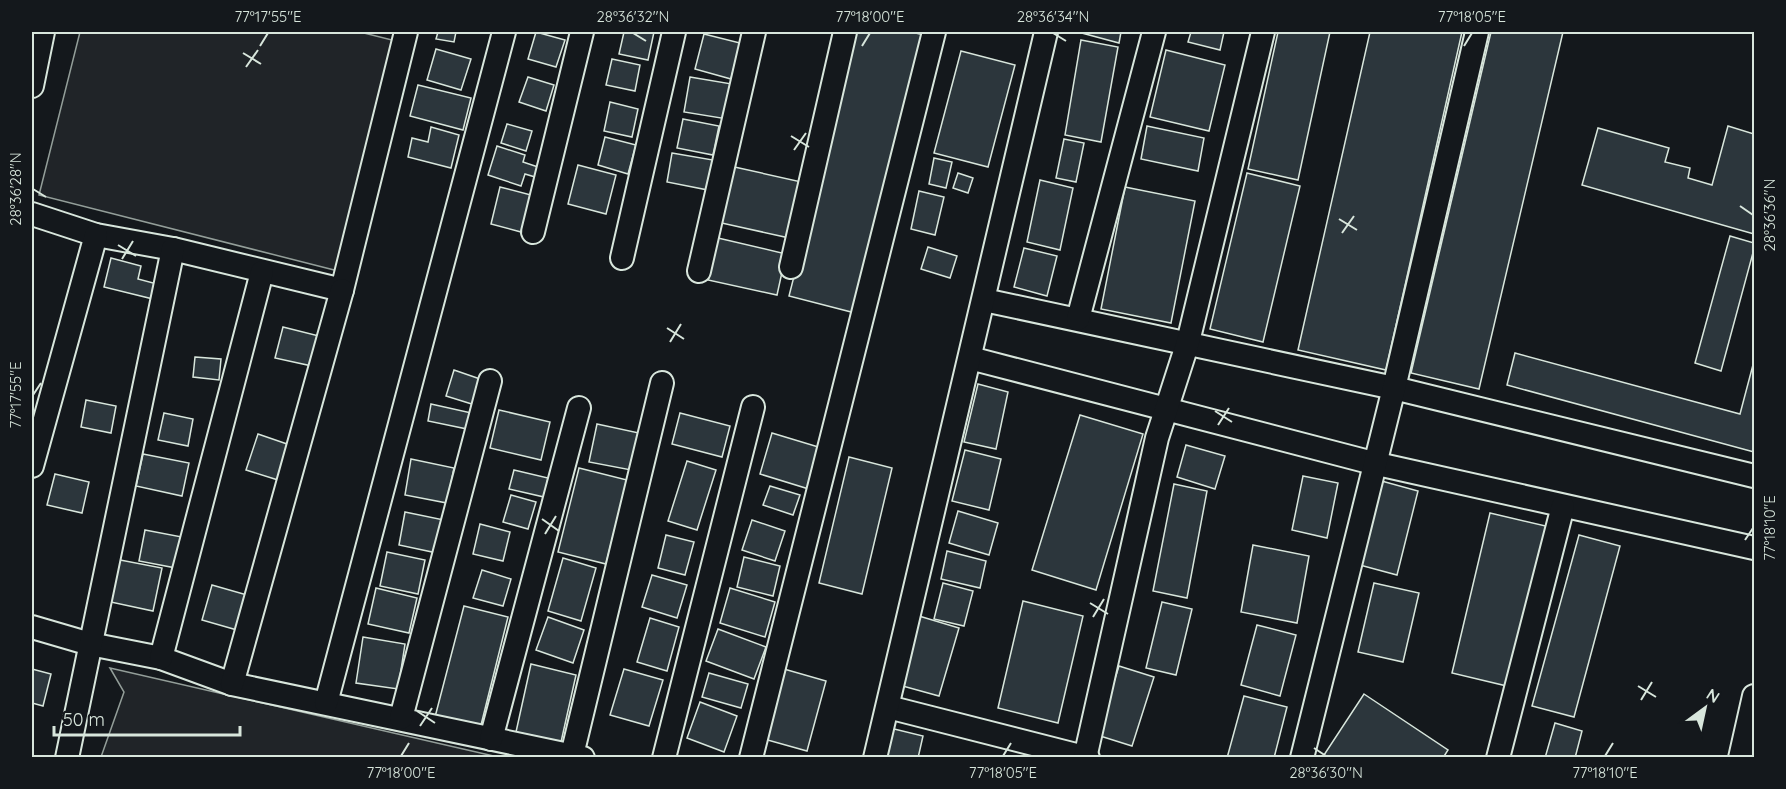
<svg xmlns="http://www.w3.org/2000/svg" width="1786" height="789" font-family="Quicksand,sans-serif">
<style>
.green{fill:#202428;stroke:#939e99;stroke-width:1.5}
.building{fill:#2c363c;stroke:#d8e6dc;stroke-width:1.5}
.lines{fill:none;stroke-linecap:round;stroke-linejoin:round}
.minor-casing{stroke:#d8e6dc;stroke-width:26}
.minor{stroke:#14181c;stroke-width:22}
.ticks{fill:none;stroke:#d8e6dc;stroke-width:2}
.neatline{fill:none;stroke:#d8e6dc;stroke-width:2}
.ticks-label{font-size:15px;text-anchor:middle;fill:#d8e6dc}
</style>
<rect width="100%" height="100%" fill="#14181c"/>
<!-- green -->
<g class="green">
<path d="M80,32H360L408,44L350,274L39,195Z"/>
<path d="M110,668L498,757H101L124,692Z"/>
</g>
<!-- building -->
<g class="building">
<path d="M438,32H456L454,42L436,39Z"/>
<path d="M536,32L565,40L556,67L528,59Z"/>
<path d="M624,32H654L648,60L619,54Z"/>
<path d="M856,32H911L929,36L859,314L789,296Z"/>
<path d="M1078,32H1121L1119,43Z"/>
<path d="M1191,32H1224L1220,50L1188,42Z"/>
<path d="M1278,32H1330L1298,180L1248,169Z"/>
<path d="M1370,32H1462L1386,370L1298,350Z"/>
<path d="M1491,32H1563L1479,389L1411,373Z"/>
<path d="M704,34L740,43L731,79L695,69Z"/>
<path d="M1081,40L1118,47L1101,142L1065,135Z"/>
<path d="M436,49L471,59L461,90L427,80Z"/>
<path d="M1166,50L1225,65L1209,131L1150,117Z"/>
<path d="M961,51L1015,65L988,167L934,153Z"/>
<path d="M612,59L640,65L635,91L606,85Z"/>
<path d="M528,77L554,85L546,111L519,102Z"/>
<path d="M690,77L732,84L727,119L684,112Z"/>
<path d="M418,85L471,98L463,130L410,116Z"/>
<path d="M610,102L638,109L632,137L604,131Z"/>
<path d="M683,119L719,126L713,155L677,148Z"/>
<path d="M507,124L532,131L526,151L501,143Z"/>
<path d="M1147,126L1204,138L1198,171L1141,159Z"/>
<path d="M1728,126L1754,134V234L1582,185L1598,128L1669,148L1665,162L1690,168L1688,178L1712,185Z"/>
<path d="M431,127L459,135L451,168L408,157L412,138L428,142Z"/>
<path d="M605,137L636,145L628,174L598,165Z"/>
<path d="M1064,139L1084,143L1076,182L1056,178Z"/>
<path d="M497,146L525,155L523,162L538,167L535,177L525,174L521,186L488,175Z"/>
<path d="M672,153L713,160L708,190L667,182Z"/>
<path d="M934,158L952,162L946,188L929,184Z"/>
<path d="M578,165L616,175L606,214L568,204Z"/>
<path d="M730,166L806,183L794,239L717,222Z"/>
<path d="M958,173L973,178L968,193L953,188Z"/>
<path d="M1247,173L1300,186L1263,342L1210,329Z"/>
<path d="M1040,180L1073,188L1060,250L1027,242Z"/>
<path d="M500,187L531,195L521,232L491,224Z"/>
<path d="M1125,187L1195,201L1171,323L1101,309Z"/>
<path d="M919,191L944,197L935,235L911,229Z"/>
<path d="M1730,236L1754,243V249L1721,371L1695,363Z"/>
<path d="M718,238L786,254L777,295L708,280Z"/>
<path d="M928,247L957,256L950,278L921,269Z"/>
<path d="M1024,248L1057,256L1047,296L1014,287Z"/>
<path d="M111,258L141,266L138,279L157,284L153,299L104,287Z"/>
<path d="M283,327L319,336L312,366L275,358Z"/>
<path d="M1515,353L1740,414L1754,361V452L1507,385Z"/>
<path d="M195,357L221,359L219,380L193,377Z"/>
<path d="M454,370L483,380L475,405L446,396Z"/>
<path d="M978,384L1008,392L996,449L964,442Z"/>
<path d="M86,400L116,406L111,433L81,427Z"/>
<path d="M431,404L476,414L472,430L428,421Z"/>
<path d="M499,410L550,422L541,460L490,448Z"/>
<path d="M164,413L193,419L188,446L158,440Z"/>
<path d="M680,413L730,426L722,457L672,444Z"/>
<path d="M1080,415L1143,434L1096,590L1032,570Z"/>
<path d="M597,424L639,433L631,470L589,462Z"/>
<path d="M772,433L825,449L812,490L760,474Z"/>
<path d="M258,434L290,445L278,480L246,470Z"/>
<path d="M1186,445L1225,456L1215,489L1177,477Z"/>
<path d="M965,450L1001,459L989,510L952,501Z"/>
<path d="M143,454L189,463L182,496L136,486Z"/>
<path d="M849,457L892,468L862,594L819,583Z"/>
<path d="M411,459L454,468L447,503L405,495Z"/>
<path d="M687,461L716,470L697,530L668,521Z"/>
<path d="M579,468L627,480L606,564L558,552Z"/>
<path d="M514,470L548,478L544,497L509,489Z"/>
<path d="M55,474L89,482L82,513L47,505Z"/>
<path d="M1303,476L1338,483L1327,538L1292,530Z"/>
<path d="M1378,480L1418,491L1397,575L1356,564Z"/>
<path d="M1174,484L1207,491L1187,598L1153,591Z"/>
<path d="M770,486L800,495L793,515L763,505Z"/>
<path d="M511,495L536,502L528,529L503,522Z"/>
<path d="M958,511L998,523L989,555L949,543Z"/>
<path d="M405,512L444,520L437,553L399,545Z"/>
<path d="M1490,513L1550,527L1511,687L1452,673Z"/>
<path d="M752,520L785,531L775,561L742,550Z"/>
<path d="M480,524L510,532L503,561L473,554Z"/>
<path d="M145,530L182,537L176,568L139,561Z"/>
<path d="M666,535L694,542L685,575L658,568Z"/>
<path d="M1579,535L1620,546L1574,717L1532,706Z"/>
<path d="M1253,545L1309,556L1297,623L1241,612Z"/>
<path d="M947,551L986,561L980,588L941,579Z"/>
<path d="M387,552L425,560L418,594L380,586Z"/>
<path d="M744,557L780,566L773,596L737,587Z"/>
<path d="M563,558L596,568L581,621L548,611Z"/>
<path d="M115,559L162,568L153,611L106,601Z"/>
<path d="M482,570L511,579L503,606L473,598Z"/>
<path d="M652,575L687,585L677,618L642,607Z"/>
<path d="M943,583L973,591L964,626L934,619Z"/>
<path d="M1374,583L1419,593L1403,662L1358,652Z"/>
<path d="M212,585L247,595L237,630L202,620Z"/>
<path d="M376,588L417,598L409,633L368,624Z"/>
<path d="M730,588L775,602L765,637L720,623Z"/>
<path d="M1023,601L1083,616L1058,723L998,708Z"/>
<path d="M1162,602L1192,609L1176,675L1146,668Z"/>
<path d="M464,606L508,617L480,729L435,717Z"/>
<path d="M919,616L959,628L939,696L899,685Z"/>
<path d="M548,617L584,630L573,663L536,650Z"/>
<path d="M650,618L679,627L667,671L637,662Z"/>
<path d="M1257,625L1296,635L1280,696L1241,685Z"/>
<path d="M718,629L766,647L754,679L706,661Z"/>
<path d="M363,637L405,644L398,689L356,683Z"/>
<path d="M531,664L576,675L561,742L516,732Z"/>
<path d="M1119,666L1154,677L1132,746L1097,735Z"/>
<path d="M32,669L51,674L43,706L32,703Z"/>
<path d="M624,669L663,680L649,726L610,715Z"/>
<path d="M784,669L826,681L807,751L764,739Z"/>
<path d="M709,673L748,684L741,708L702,697Z"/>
<path d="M1364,694L1448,750L1443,758H1322Z"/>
<path d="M1244,696L1287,707L1274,758H1227Z"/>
<path d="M700,702L737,716L724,752L687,738Z"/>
<path d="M1555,723L1582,731L1575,758H1545Z"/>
<path d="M886,727L923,736L918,758H878Z"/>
</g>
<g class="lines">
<!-- minor casing -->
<g class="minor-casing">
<g id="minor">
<path d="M32,86L43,32"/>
<path d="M32,214L96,235L173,249L342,290L406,32"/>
<path d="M533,232L582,32"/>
<path d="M622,258L674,32"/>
<path d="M791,267L845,32"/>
<path d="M699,271L754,32"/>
<path d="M984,300L1394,388L1754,476"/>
<path d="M1078,319L1154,32"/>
<path d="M970,358L1373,463L1754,548"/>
<path d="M32,466L96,235"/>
<path d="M32,627L90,644L161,658L232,684L583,758"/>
<path d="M161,658L262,272"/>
<path d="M232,684L342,290"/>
<path d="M326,703L504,32"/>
<path d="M888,707L1088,758"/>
<path d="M401,718L490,381"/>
<path d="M491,739L579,408"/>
<path d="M572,755L662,383"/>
<path d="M67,758L173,249"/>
<path d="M664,758L753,407"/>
<path d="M751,758L934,32"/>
<path d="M875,758L1046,32"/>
<path d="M1085,758L1157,438L1188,342L1263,32"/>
<path d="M1302,758L1394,388L1477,32"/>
<path d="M1498,758L1563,506"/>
<path d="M1740,758L1754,696"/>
</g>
</g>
<!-- minor -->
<use href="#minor" class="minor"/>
</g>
<!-- ticks -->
<path class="ticks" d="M633,33L646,41M1053,33L1066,41M260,46L268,33M862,46L870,33M1464,46L1472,33M243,53L261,64M246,67L258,50M791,136L809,147M794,150L806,133M33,189L46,197M1740,206L1753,215M1339,219L1357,230M1342,233L1354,216M118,245L136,256M122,259L133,241M667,328L684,339M670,342L681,324M33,395L41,383M1215,411L1232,422M1218,425L1229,408M542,519L559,531M545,534L556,516M1745,540L1753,528M1090,603L1108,614M1093,617L1104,599M1638,686L1656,697M1641,700L1652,682M417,711L435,723M420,726L432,708M1314,748L1326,756M401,756L409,743M1003,756L1011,743M1605,756L1613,743"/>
<!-- border -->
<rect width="1786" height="789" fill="none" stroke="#14181c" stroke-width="66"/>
<!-- north arrow -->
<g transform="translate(1705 708) rotate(33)" stroke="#14181c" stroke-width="4.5" paint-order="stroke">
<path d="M0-4.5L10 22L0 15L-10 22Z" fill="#d8e6dc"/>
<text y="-9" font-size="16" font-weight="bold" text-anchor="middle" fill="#d8e6dc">N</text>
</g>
<!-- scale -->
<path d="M54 726v9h186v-9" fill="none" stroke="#d8e6dc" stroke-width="3"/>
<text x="63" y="726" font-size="18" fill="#d8e6dc" stroke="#14181c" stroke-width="4.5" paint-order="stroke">50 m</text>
<rect x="33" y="33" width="1720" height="723" class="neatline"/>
<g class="ticks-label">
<text x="268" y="22">77°17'55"E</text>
<text x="633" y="22">28°36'32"N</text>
<text x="870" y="22">77°18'00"E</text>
<text x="1053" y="22">28°36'34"N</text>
<text x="1472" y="22">77°18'05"E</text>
<text transform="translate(16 189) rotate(-90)" y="5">28°36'28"N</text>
<text transform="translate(1770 215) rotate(-90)" y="5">28°36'36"N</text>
<text transform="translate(16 395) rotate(-90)" y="5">77°17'55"E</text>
<text transform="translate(1770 528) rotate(-90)" y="5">77°18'10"E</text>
<text x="401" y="778">77°18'00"E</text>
<text x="1003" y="778">77°18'05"E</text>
<text x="1326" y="778">28°36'30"N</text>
<text x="1605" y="778">77°18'10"E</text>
</g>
</svg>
